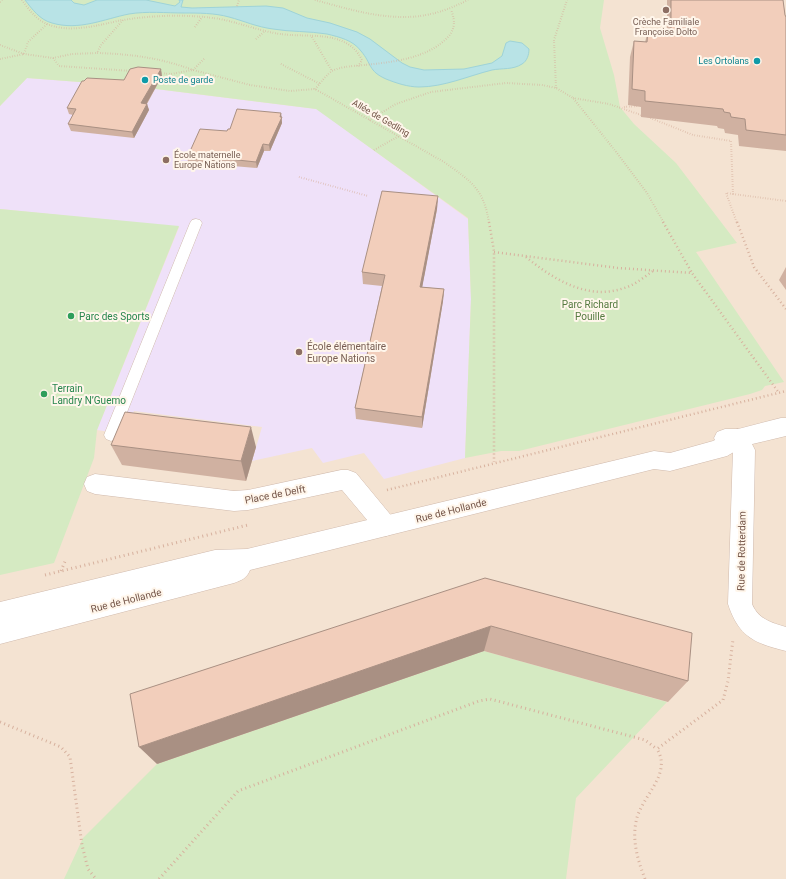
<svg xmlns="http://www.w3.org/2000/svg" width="786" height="879" font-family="Roboto,sans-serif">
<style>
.residential{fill:#f4e3d2}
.education{fill:#efe1f9}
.green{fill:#d5eac2}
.water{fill:#b8e3e6;stroke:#9ed3d8}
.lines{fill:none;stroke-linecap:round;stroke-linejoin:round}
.service-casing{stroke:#d0baad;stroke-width:1}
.minor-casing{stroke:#d0baad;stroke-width:1}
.tertiary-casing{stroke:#d0baad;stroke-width:1}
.path-far2{stroke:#d7b19e;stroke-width:2;stroke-dasharray:0.5 2;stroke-linecap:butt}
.path-far1{stroke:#d7b19e;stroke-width:2.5;stroke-dasharray:1 3;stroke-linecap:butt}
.path{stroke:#d7b19e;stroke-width:3;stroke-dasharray:1 3.5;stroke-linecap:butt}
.service{fill:#fff;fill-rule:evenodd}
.minor{fill:#fff;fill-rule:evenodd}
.tertiary{fill:#fff;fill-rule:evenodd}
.wall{fill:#d0b1a1}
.shaded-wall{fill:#a99083}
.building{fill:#f2cebb;stroke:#a99083}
.education-dot{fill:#8d6e63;stroke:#fff6eb;stroke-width:1.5}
.culture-dot{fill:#0f9aa8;stroke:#fff6eb;stroke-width:1.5}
.leisure-dot{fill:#2e9e5b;stroke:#fff6eb;stroke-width:1.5}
.labels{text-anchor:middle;stroke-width:4;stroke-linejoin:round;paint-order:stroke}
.far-education-label{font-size:9px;fill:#785e54;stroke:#fff6eb}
.far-culture-label{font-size:9px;fill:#0d838f;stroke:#fff6eb;text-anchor:end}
.far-street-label{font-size:9px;fill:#755649;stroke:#fff6eb}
.park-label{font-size:10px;fill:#567b41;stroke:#fff6eb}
.leisure-label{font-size:10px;fill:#27864d;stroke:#fff6eb;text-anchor:start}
.education-label{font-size:10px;fill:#785e54;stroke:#fff6eb;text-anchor:start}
.street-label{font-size:10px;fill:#755649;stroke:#fff6eb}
</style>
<rect width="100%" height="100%" fill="#fcf1e4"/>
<!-- residential -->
<rect class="residential" x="0" y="0" width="786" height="879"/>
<!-- education -->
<path class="education" d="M27,78L132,86L317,109L468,219L471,299L465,458L384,479L364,453L323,463L312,448L252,461L262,427L134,411L124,434L97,430L179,227L0,209V106Z"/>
<!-- green -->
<g class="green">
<path d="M0,0H604L600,28L614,75L620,107L634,124L676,163L737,243L696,252L784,382L765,386L762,390L750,394L519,451H501L465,458L471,299L468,218L316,109L132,86L27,78L0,106Z"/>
<path d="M0,209L179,226L97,430L94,458L54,563L0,575Z"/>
<path d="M484,651L667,702L576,798L566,879H64L83,838L157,764Z"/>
</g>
<!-- water -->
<path class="water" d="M25,0H71L74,3L84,5L97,0H146L175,6L180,2L179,0H183L181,7L192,8L266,6L283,8L307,18L330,23L357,32L370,39L402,63L410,67L424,70L464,69L492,63L502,56L506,43L510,41L522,43L529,49C529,55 527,61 522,64C513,70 502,68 492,70C468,76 444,87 419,87C408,87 396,83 386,79C368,71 372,64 361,51C353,40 339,37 327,34C309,31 290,32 273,29C257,27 244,21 229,17C215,13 198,13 184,13C166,13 147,11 129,14C104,19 79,31 52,23C40,20 32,9 25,0Z"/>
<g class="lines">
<!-- service casing -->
<g class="service-casing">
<path id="service" d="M196,219L200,220L202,223L118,435L116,439L111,441L106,439L104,435L190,223L192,220Z"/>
</g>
<!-- minor casing -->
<g class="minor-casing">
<g id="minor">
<path d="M738,429L746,432L755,450L752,604C758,619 772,623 786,627V651C754,643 739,637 728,604L733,450L727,438L730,432Z"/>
<path d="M341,470H348L356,473L394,519L398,526L394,533L386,536L378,533L342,490L248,510L234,511L95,494L87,491L84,484L87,477L95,474L234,491L248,490Z"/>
</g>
</g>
<!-- tertiary casing -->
<g class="tertiary-casing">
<path id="tertiary" d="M781,418H786V436L744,446L727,456L670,471L654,469L250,570C247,578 242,580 234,583L0,644V602L215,550L247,549L654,451L670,453L713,441L715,440L714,438L717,432L725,429H738Z"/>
</g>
<!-- path-far2 -->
<g class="path-far2">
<path d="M22,0C28,8 34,17 43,22C66,35 99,25 122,20"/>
<path d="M315,0C352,10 392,23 431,14C444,11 456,6 468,0"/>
<path d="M0,2L2,0"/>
<path d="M237,6L239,0"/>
<path d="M635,18L649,33"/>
<path d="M195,27L202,17"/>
<path d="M312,37L332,71"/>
<path d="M256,39L265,31"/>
<path d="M0,45L24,54L53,58L59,66L132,71"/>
<path d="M53,58L72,54L97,53"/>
<path d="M0,59L24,54L28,42L47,24"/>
<path d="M204,59L193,70C161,58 131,54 97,53L101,45L123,20C155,15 188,14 220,19C240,23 260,31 280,34C308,38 347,29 362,60L358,66"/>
<path d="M281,64L320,84"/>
<path d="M159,73L171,74L193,70L250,85L290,91L315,89L444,162C471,181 484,189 489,223"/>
<path d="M556,88L554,40L567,0"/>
<path d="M315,89C321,83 327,73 334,70C344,66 355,66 365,65C392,62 424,59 445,40C455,31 456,22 451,10"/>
<path d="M573,98L609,104L644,116"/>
<path d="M624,107L637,106"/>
<path d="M648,117L693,135L731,141L733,194L786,201"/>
<path d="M369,120L396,104L431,92L506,83L542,85L556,88L573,98L617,153L647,193L664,223"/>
<path d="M374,150L399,136"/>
<path d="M299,177L368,196"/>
<path d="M733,194L726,193L737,223"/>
</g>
<!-- path-far1 -->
<g class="path-far1">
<path d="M489,222L494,251V462"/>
<path d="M663,222L692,273"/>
<path d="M737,222L754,267L786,309"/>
<path d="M494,252L618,268L692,273L779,393"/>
<path d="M526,257C553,279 588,301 624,288C635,285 644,277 653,271"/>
<path d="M387,490L786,391"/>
</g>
<!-- path -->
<g class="path">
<path d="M61,571L66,559"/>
<path d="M45,575L248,525"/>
<path d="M0,722L61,747L70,757L82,845L88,869L96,879"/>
<path d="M159,879L238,791L479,701L490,699L645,740L657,749"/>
<path d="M645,879C638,861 632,841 636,822C640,797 673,775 657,749L723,700L728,681L733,639"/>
</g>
<!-- service -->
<use href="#service" class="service"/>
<!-- minor -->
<use href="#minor" class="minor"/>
<!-- tertiary -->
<use href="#tertiary" class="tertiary"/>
</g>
<!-- wall -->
<g class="wall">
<path d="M667,0H783L785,15L786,17V151L739,146L738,135L725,133L724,129L718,128L717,126L641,117V107L628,105L630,57L634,41L645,42L648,31L667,33Z"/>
<path d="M162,76L147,104L149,110L134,138L71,131L68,124L73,115L69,114L67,108L124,80Z"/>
<path d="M281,113L282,123L270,151H264L257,168L221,165L220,167L189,165L187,158L227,131L230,129Z"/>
<path d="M438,196L437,209L422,287L444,289L443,301L422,428L356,419L355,408L382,286L363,284L362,272Z"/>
<path d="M786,267V290L779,280Z"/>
<path d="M111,445L256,447L246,481L122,465Z"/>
<path d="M485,578L688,681L668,702L484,651L157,764Z"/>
</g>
<!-- shaded-wall -->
<g class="shaded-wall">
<path d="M161,69L162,76L143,110L141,103Z"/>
<path d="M147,104L149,110L134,138L132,132Z"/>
<path d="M281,113L282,123L270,151L269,145Z"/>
<path d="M263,144L264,151L257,168L256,162Z"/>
<path d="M219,158L221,165L220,167L218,161Z"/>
<path d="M438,196L437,209L420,299V287Z"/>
<path d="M444,289L443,301L422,428V417Z"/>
<path d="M251,427L256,447L246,481L241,461Z"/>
<path d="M491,626L484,651L157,764L139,747Z"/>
</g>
<!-- building -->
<g class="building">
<path d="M671,0H783L785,15L786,17V135L746,130L745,119L731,117L730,113L724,112L723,109L645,101V91L632,89L634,41L647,42L648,31L671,34Z"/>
<path d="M138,67L161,69L141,103L147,104L132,132L68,124L76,109L67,108L82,81H84L87,78L124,80L130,69Z"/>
<path d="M237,109L281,113L280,117H282L269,145L263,144L256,162L219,158L218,161L187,158L200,129L227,131L228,129H230Z"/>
<path d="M382,191L438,196L420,287L444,289L422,417L355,408L385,275L362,272Z"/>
<path d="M125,412L251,427L241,461L111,445Z"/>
<path d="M485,578L692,633L688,681L491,626L139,747L130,694Z"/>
</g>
<!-- markers -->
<g class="education-dot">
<circle cx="666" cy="10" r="4"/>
<circle cx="166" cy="160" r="4"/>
<circle cx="299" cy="352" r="4"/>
</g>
<g class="culture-dot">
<circle cx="757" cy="61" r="4"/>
<circle cx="145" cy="80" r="4"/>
</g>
<g class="leisure-dot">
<circle cx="71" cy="316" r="4"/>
<circle cx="44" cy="394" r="4"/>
</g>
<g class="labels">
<!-- far-education labels -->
<g class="far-education-label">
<text x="666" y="25">Crèche Familiale<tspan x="666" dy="10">Françoise Dolto</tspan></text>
<text x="174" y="158" text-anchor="start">École maternelle<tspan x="174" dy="10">Europe Nations</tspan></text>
</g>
<!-- far-culture labels -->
<g class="far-culture-label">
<text x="749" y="64">Les Ortolans</text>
<text x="153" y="83" text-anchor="start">Poste de garde</text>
</g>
<!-- far-street labels -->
<g class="far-street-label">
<text transform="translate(381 118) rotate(30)" y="3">Allée de Gedling</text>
</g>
<!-- park labels -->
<g class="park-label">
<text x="590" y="308">Parc Richard<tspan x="590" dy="12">Pouille</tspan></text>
</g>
<!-- leisure labels -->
<g class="leisure-label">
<text x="79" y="320">Parc des Sports</text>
<text x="52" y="392">Terrain<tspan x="52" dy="12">Landry N’Guemo</tspan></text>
</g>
<!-- education labels -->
<g class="education-label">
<text x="307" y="350">École élémentaire<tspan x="307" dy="12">Europe Nations</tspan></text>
</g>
<!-- street labels -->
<g class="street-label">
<text transform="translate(275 494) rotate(-11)" y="4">Place de Delft</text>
<text transform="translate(451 510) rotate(-14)" y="4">Rue de Hollande</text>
<text transform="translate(741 551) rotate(-89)" y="4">Rue de Rotterdam</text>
<text transform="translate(126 600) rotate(-14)" y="4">Rue de Hollande</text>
</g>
</g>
</svg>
